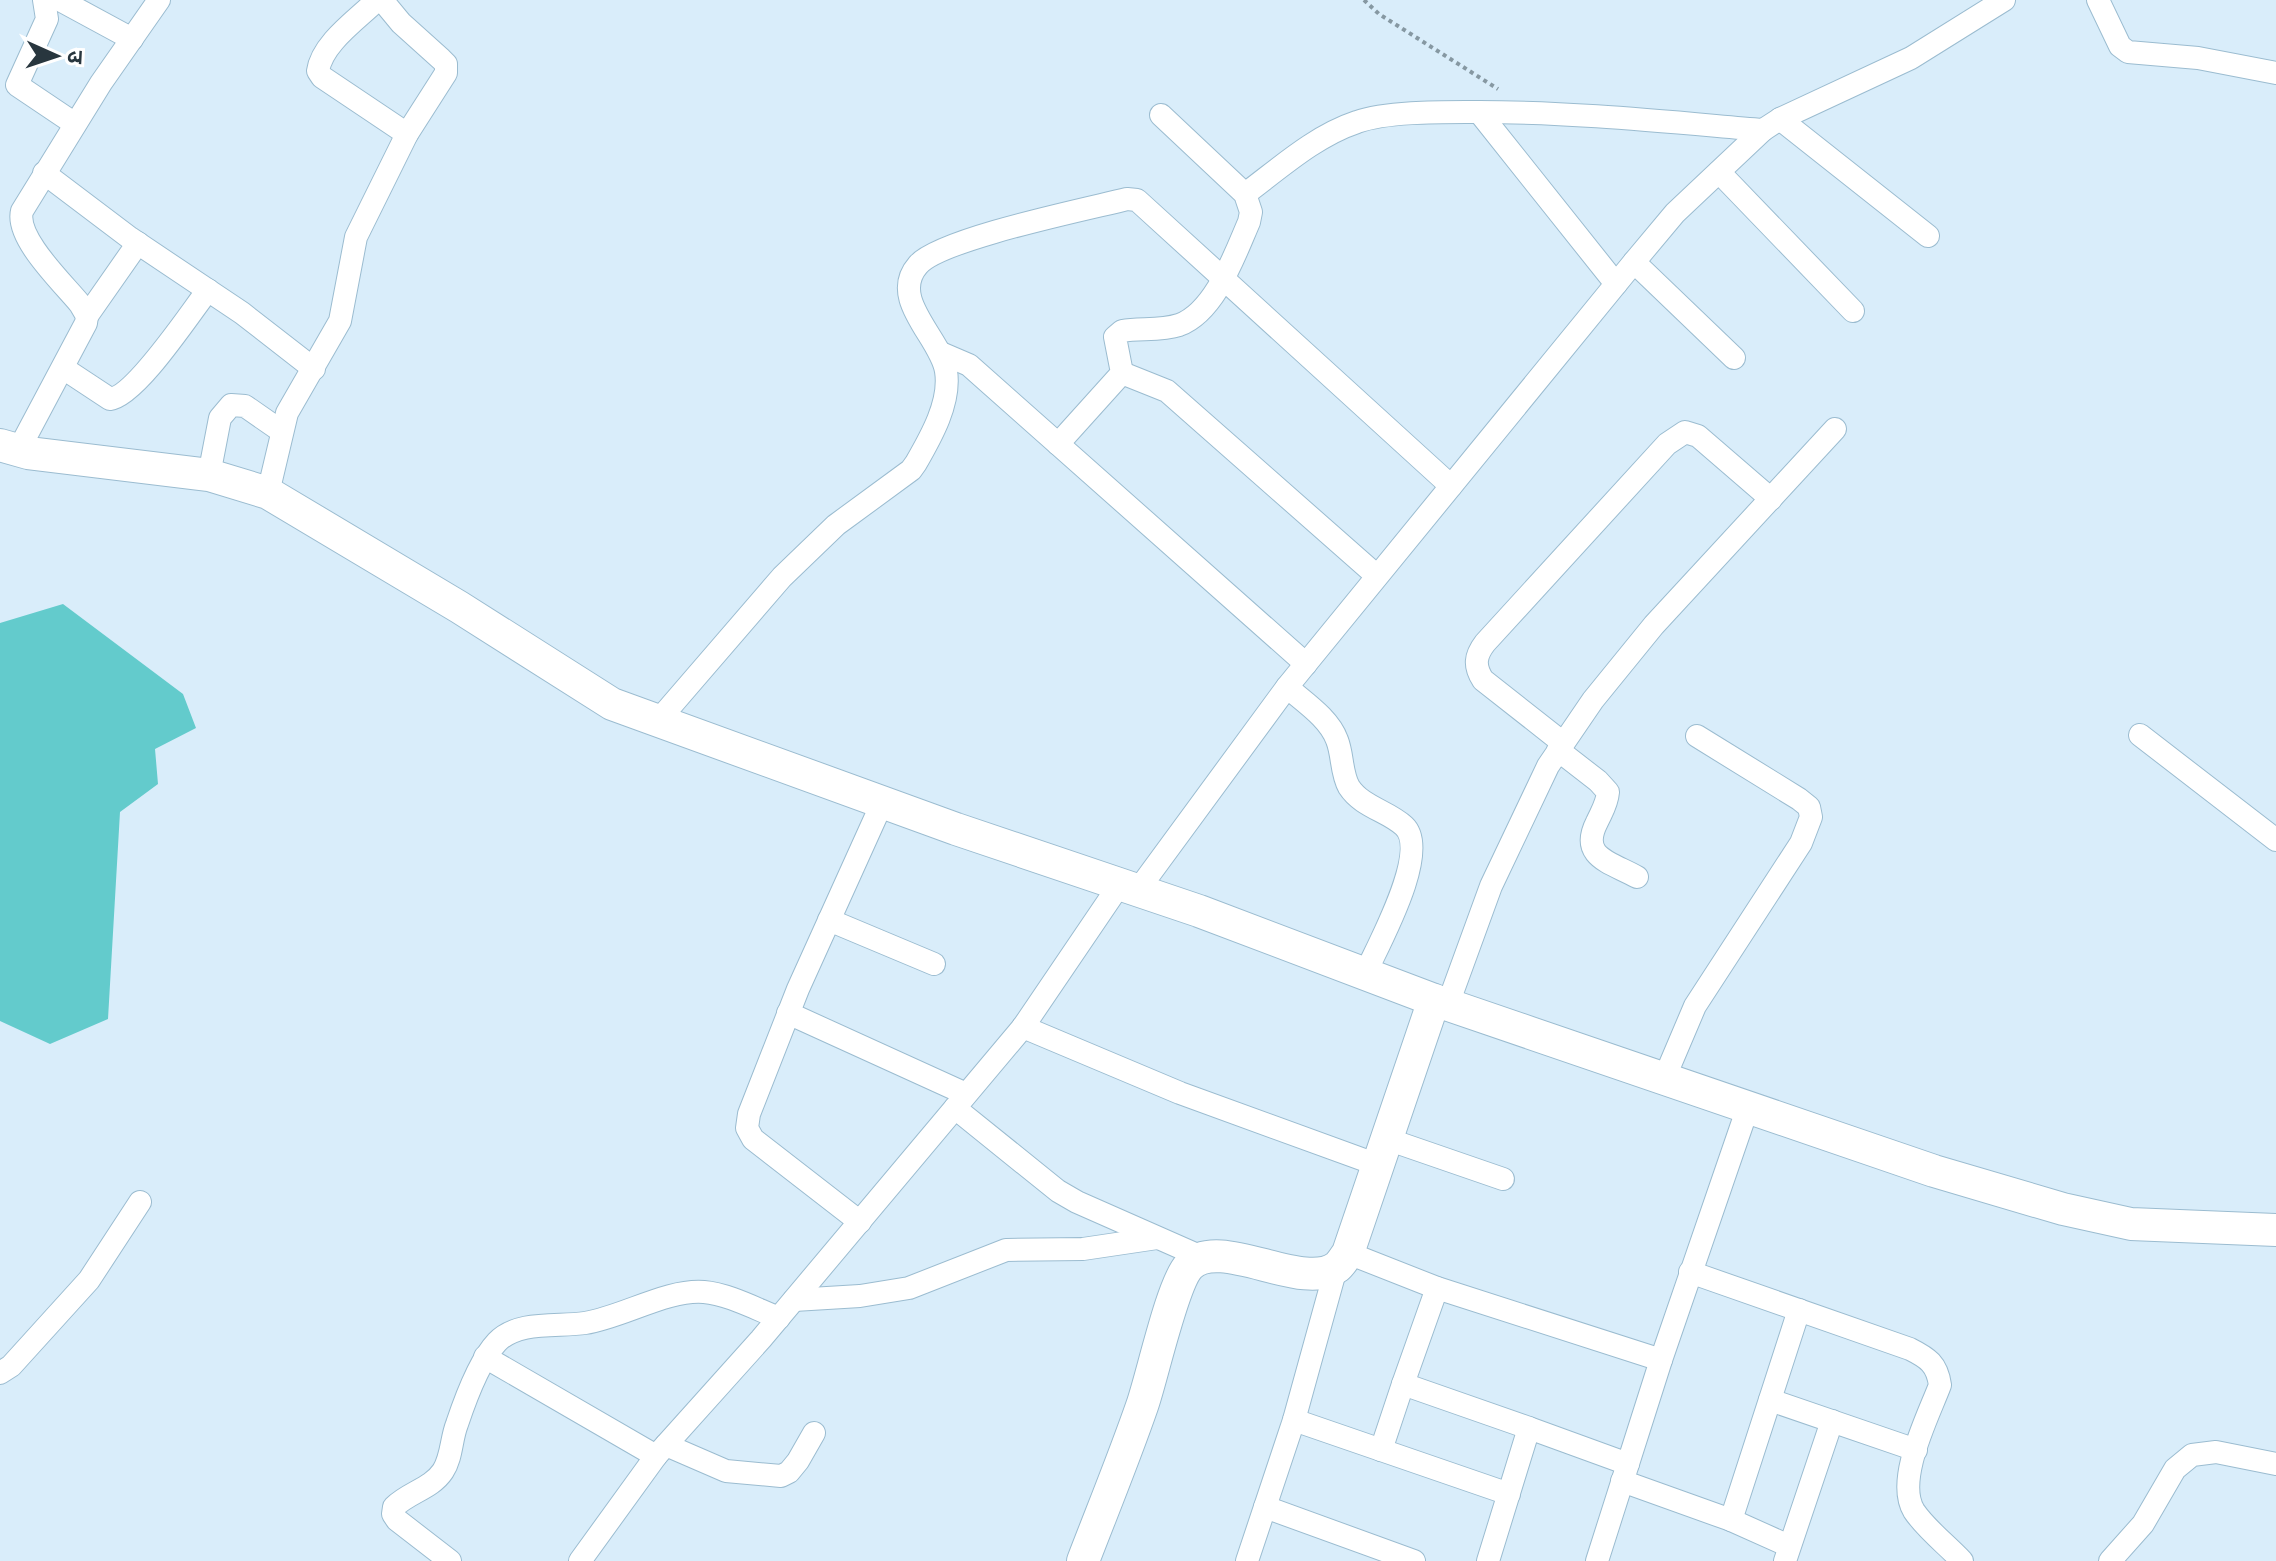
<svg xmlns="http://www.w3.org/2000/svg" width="2276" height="1561" font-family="'PT Sans','Noto Sans Devanagari',sans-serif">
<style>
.water{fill:#63cbcc}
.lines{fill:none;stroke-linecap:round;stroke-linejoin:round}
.street-casing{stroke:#9bbcd0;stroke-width:24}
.secondary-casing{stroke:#9bbcd0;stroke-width:34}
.path{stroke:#8698a2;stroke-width:4;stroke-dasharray:4 4;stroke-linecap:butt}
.street{stroke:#fff;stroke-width:22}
.secondary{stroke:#fff;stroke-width:32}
</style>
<rect width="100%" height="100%" fill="#d9edfa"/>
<!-- water -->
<path class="water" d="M63,604L183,694L196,728L155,749L158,784L120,812L108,1019L50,1044L0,1021V623Z"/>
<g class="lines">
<!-- street casing -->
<g class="street-casing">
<g id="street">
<path d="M44,0L47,19L17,85L75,124"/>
<path d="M60,0L132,39"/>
<path d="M377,0C358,19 322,43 318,71L322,77L407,134"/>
<path d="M2098,0L2120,46L2128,52L2198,58L2276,73"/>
<path d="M1479,112L1616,284"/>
<path d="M1780,119L1928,236"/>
<path d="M1719,172L1853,311"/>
<path d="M44,173L130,238L242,313L314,369"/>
<path d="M1245,194C1280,168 1315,136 1357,122C1387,111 1445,112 1478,112C1573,112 1668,122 1763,130"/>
<path d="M1634,262L1734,358"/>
<path d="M87,316L138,243"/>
<path d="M941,353L969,365L1306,664"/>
<path d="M63,368L110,399C136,396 190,313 208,290"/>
<path d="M1122,373L1167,391L1377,576"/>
<path d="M1058,444L1122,373L1115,337L1122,331C1140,328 1161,331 1179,325C1215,312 1235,254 1249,222L1251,212L1245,194L1161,115"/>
<path d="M18,451L86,323L87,316L80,304C63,283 15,238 22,211L101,83L159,0"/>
<path d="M209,475L220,418L231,405L245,406L281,431"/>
<path d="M268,493L287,413L340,321L356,237L407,134L446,73V64L441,59L401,23L382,0"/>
<path d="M1287,687C1304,702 1329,718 1337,740C1343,755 1341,773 1349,787C1362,807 1388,811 1404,826C1431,851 1378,945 1365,974"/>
<path d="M657,722L782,577L836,525L911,470L916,463C931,437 951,402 946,371C941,338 888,299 918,265C940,239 1087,209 1127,199L1137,200L1451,486"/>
<path d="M2140,735L2276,840"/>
<path d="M1563,743L1483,680C1474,666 1475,656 1485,643L1667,444L1685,432L1698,436L1771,499"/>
<path d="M1558,750L1598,781L1608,792C1607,804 1602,811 1597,822C1579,857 1610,862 1637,877"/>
<path d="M1138,890L1287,687L1634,262L1675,213L1763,130L1780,119L1911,58L2004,0"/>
<path d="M829,920L934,964"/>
<path d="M1448,1004L1491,886L1548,766L1593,700L1654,625L1835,429"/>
<path d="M788,1013L966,1094"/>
<path d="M1023,1027L1180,1093L1378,1165"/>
<path d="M1664,1079L1695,1006L1801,843L1811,817L1809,807L1799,799L1697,736"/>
<path d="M955,1108L1058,1191L1077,1202L1204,1258"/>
<path d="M1387,1139L1503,1179"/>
<path d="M860,1222L753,1139L747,1128L749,1114L798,989L883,801"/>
<path d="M1348,1253L1437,1288L1661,1360"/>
<path d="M1690,1272L1910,1349C1928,1358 1937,1364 1940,1385C1928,1417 1895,1480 1914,1511C1926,1529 1947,1545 1962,1561"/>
<path d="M1437,1288L1403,1384L1529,1428L1488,1561"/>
<path d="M794,1300L860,1296L909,1288L1006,1250L1083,1249L1157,1238"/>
<path d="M485,1357L656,1456"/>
<path d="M0,1373L11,1366L89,1280L140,1202"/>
<path d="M1770,1400L1916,1450"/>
<path d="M1294,1420L1509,1494"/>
<path d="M1529,1428L1628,1464"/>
<path d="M666,1445L726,1471L781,1476L789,1472L798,1461L814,1433"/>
<path d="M1381,1450L1403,1384"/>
<path d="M1622,1481L1731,1520L1789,1546"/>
<path d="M1265,1507L1414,1561"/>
<path d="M1731,1520L1799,1310"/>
<path d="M450,1561L397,1520L393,1514L394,1507C409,1492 431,1489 443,1471C452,1457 451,1439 457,1424C465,1400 480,1360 497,1342C518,1320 558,1327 585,1323C623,1317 667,1289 704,1292C728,1294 756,1309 779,1318"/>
<path d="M580,1561L656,1456L761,1339L1023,1027L1120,884"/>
<path d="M1247,1561L1294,1420L1336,1268"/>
<path d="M1597,1561L1661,1360L1748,1107"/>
<path d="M1785,1561L1832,1421"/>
<path d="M2110,1561L2143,1524L2175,1469L2192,1455L2216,1452L2276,1464"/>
</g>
</g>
<!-- secondary casing -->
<g class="secondary-casing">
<g id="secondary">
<path d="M0,445L28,453L209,475L268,493L459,607L612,704L956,829L1199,911L1434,1000L1934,1171L2063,1209L2131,1224L2276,1230"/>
<path d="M1083,1561C1103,1509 1124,1458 1142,1406C1152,1378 1172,1284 1189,1266C1219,1234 1303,1293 1337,1267C1341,1264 1345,1257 1348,1253L1434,1000"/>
</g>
</g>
<!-- path -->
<path class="path" d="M1364,0L1379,14L1498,89"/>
<!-- street -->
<use href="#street" class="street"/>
<!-- secondary -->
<use href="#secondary" class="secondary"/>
</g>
<!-- north arrow -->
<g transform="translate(56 56) rotate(93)" stroke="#ffffff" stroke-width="6" paint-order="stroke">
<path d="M0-6L14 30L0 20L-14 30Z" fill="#28363e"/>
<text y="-12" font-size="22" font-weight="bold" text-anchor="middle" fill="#28363e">उ</text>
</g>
</svg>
